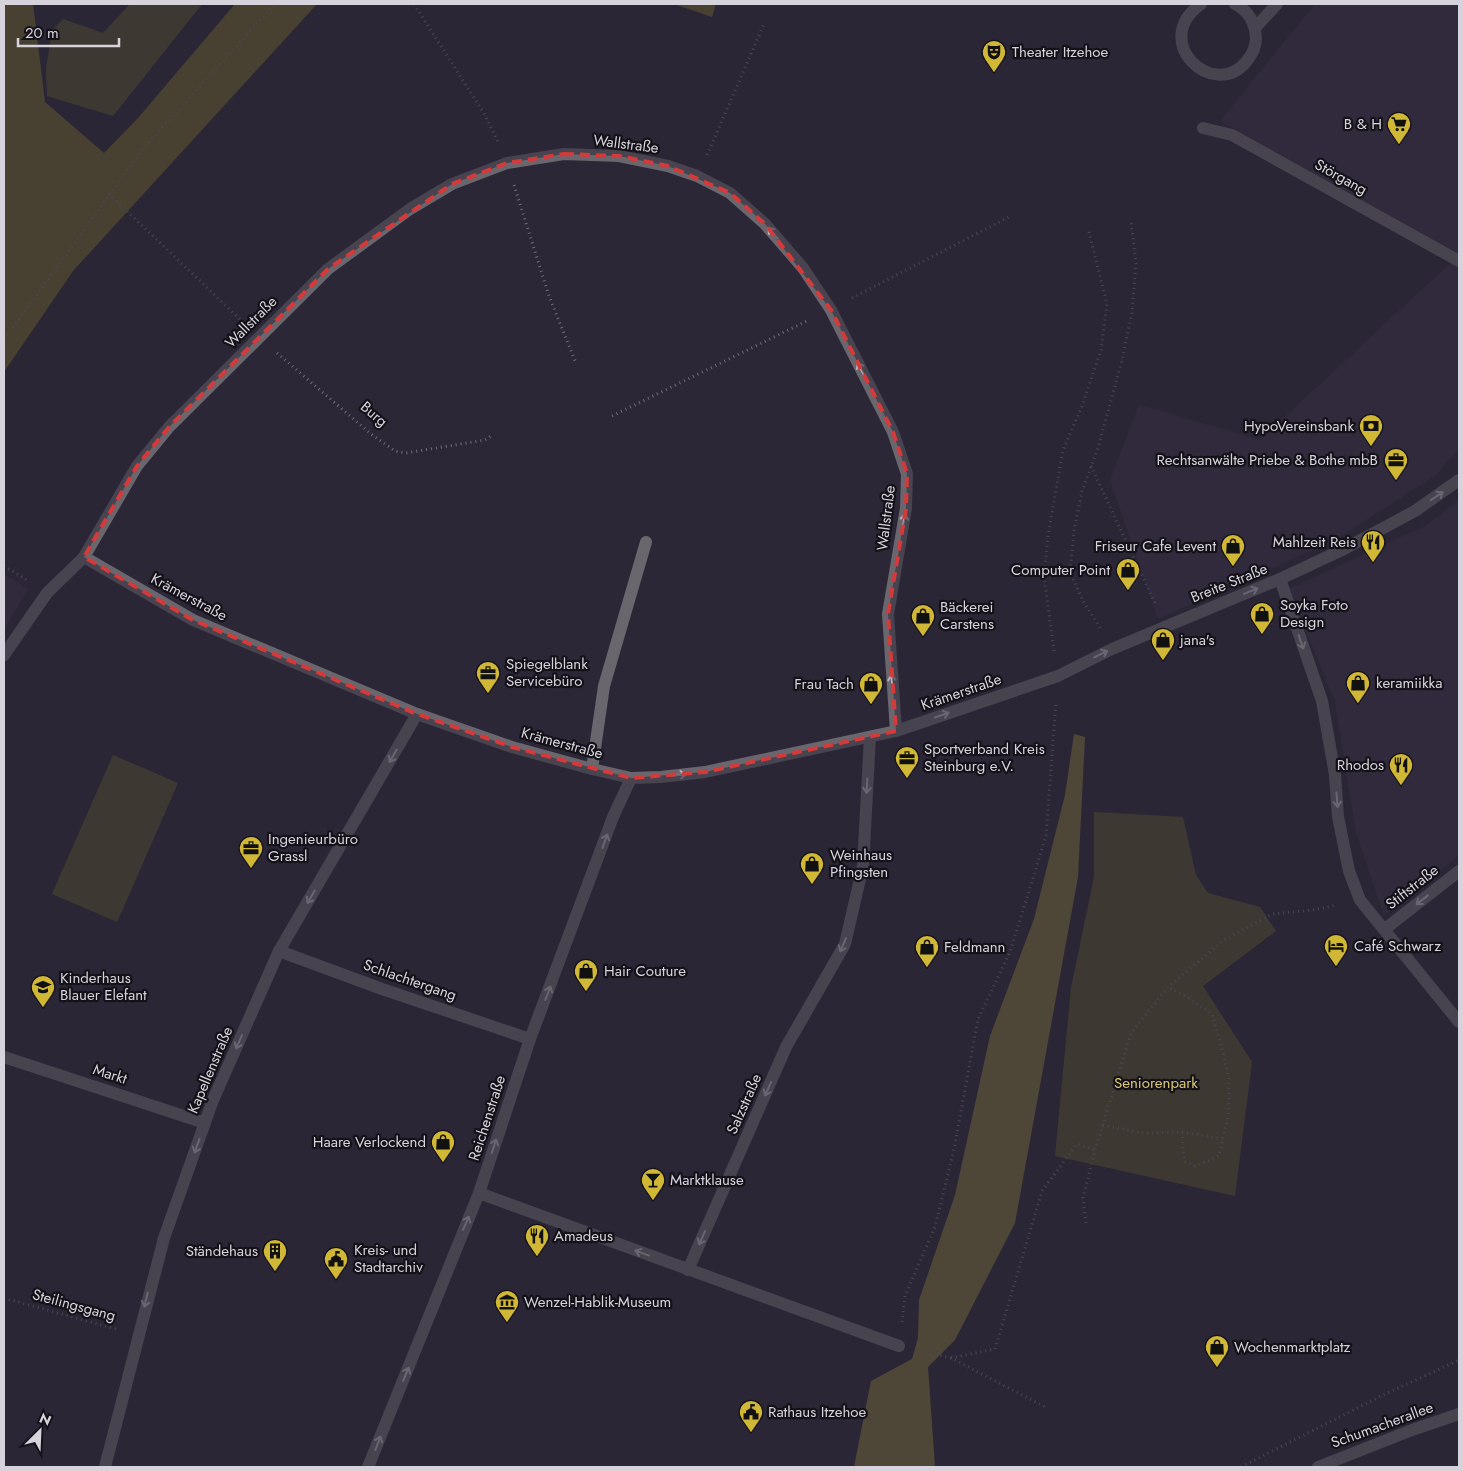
<svg xmlns="http://www.w3.org/2000/svg" width="1463" height="1471" font-family="Jost,sans-serif">
<style>
.built{fill:#372f43}
.green{fill:#564f2d}
.forest{fill:#6b602b}
.water{fill:#796e39}
.lines{fill:none;stroke-linecap:round;stroke-linejoin:round}
.path{stroke:#706c78;stroke-width:3;stroke-dasharray:1 4;stroke-linecap:butt}
.minor{stroke:#69666e;stroke-width:12}
.oneway{stroke:#b5b2bb}
.marked{fill:none;stroke:#d6393a;stroke-width:4;stroke-dasharray:10 6;stroke-linejoin:round}
.labels{text-anchor:middle;stroke-width:4.5;stroke-linejoin:round;paint-order:stroke}
.poi-label{font-size:15px;fill:#d6d3dc;stroke:#141218;text-anchor:start}
.street-label{font-size:15px;fill:#d6d3dc;stroke:#141218}
.park-label{font-size:15px;fill:#d8c876;stroke:#141218}
</style>
<rect width="100%" height="100%" fill="#2c2736"/>
<!-- built -->
<g class="built">
<path d="M1315,4H1459V449L1436,475L1335,540L1158,619L1110,480L1139,405L1260,440L1459,255L1220,121Z"/>
<path d="M1459,500V855L1384,916L1356,832L1335,702L1289,589L1425,526Z"/>
<path d="M4,574L28,589L4,629Z"/>
</g>
<!-- green -->
<g class="green">
<path d="M130,4H202L113,116L47,96L46,69L52,31L63,19L103,33Z"/>
<path d="M113,755L178,783L117,922L52,894Z"/>
<path d="M1094,812L1183,817L1196,875L1208,893L1260,907L1276,931L1203,986L1252,1062L1235,1196L1055,1156L1071,988L1094,877Z"/>
</g>
<!-- forest -->
<g class="forest">
<path d="M4,4H33L45,102L104,153L138,118L235,4H317L73,271L4,372Z"/>
<path d="M674,4H716L712,17Z"/>
</g>
<!-- water -->
<path class="water" d="M1074,734L1085,737L1078,877L1015,1223L955,1340L928,1367L935,1467H854L871,1381L912,1359L918,1338L919,1300L955,1195L990,1036L1034,919L1065,795Z"/>
<g class="lines">
<!-- path -->
<g class="path">
<path d="M414,4L485,115L498,142"/>
<path d="M707,155L764,24"/>
<path d="M514,185L549,296L576,363"/>
<path d="M109,194L243,322"/>
<path d="M852,298L1009,217"/>
<path d="M4,340L142,150L275,4"/>
<path d="M277,353L371,434L395,451L406,453L485,440L491,436"/>
<path d="M612,416L809,320"/>
<path d="M1091,466L1156,605"/>
<path d="M4,566L27,580"/>
<path d="M1100,628L1083,601L1070,572L1074,531L1082,491L1098,448L1122,360L1132,312L1136,263L1131,222"/>
<path d="M1054,651L1044,576L1048,535L1063,450L1082,406L1101,350L1107,304L1088,228"/>
<path d="M1103,1125L1144,1133L1182,1132L1184,1161L1195,1166L1219,1156L1229,1111V1079L1221,1044L1212,1014L1189,998L1168,987"/>
<path d="M1182,1132L1222,1139"/>
<path d="M1086,1223L1083,1198L1095,1150L1131,1033L1168,987L1224,940L1272,914L1313,910L1337,905"/>
<path d="M4,1298L116,1329"/>
<path d="M902,1322L905,1296L935,1227L954,1149L978,1019L1010,952L1046,836L1056,702"/>
<path d="M921,1351L951,1358L1047,1408"/>
<path d="M951,1358L995,1349L1042,1191L1077,1144L1095,1150"/>
<path d="M1241,1467L1383,1395L1459,1360"/>
</g>
<!-- minor -->
<g class="minor">
<path d="M1201,4C1149,41 1213,101 1246,62C1252,55 1256,47 1256,38C1255,23 1249,11 1235,4"/>
<path d="M1255,28L1277,4"/>
<path d="M1203,128L1232,135L1459,261"/>
<path d="M84,557L193,620L417,714L512,747L592,769L631,778L661,777L705,772L896,731L1058,676L1112,649L1280,579L1344,549L1415,511L1459,480"/>
<path d="M1280,579L1322,701L1335,775L1338,817L1349,871L1360,900L1459,1022"/>
<path d="M4,655L47,593L84,557L137,466L169,427L328,269L410,209L452,184L507,163L564,154L619,156L668,166L697,176L730,193L765,224L803,268L831,310L893,432L907,474L906,508L888,614L896,731"/>
<path d="M592,769L604,686L646,542"/>
<path d="M1385,929L1459,871"/>
<path d="M279,951L382,989L530,1039"/>
<path d="M4,1057L205,1123"/>
<path d="M479,1193L899,1346"/>
<path d="M688,1270L786,1047L845,944L863,866L870,737"/>
<path d="M105,1467L164,1238L213,1100L279,951L417,714"/>
<path d="M368,1467L479,1193L530,1039L613,817L631,778"/>
<path d="M1318,1467L1412,1430L1459,1414"/>
</g>
</g>
<!-- one-way arrows -->
<defs><path id="oneway-shaft" d="M-6 0H5M1.5-3L5.5 0L1.5 3" fill="none" stroke-width="1.6" stroke-linecap="round" stroke-linejoin="round" transform="scale(1.25)"/></defs>
<g class="oneway">
<use href="#oneway-shaft" transform="translate(773 233) rotate(-131)"/>
<use href="#oneway-shaft" transform="translate(861 369) rotate(-117)"/>
<use href="#oneway-shaft" transform="translate(1437 496) rotate(-34)"/>
<use href="#oneway-shaft" transform="translate(904 521) rotate(-80)"/>
<use href="#oneway-shaft" transform="translate(1251 591) rotate(-22)"/>
<use href="#oneway-shaft" transform="translate(1301 642) rotate(71)"/>
<use href="#oneway-shaft" transform="translate(1101 654) rotate(-26)"/>
<use href="#oneway-shaft" transform="translate(892 682) rotate(-94)"/>
<use href="#oneway-shaft" transform="translate(942 715) rotate(-19)"/>
<use href="#oneway-shaft" transform="translate(393 756) rotate(120)"/>
<use href="#oneway-shaft" transform="translate(679 775) rotate(-6)"/>
<use href="#oneway-shaft" transform="translate(867 786) rotate(93)"/>
<use href="#oneway-shaft" transform="translate(1337 800) rotate(86)"/>
<use href="#oneway-shaft" transform="translate(605 841) rotate(-70)"/>
<use href="#oneway-shaft" transform="translate(311 897) rotate(120)"/>
<use href="#oneway-shaft" transform="translate(1422 900) rotate(142)"/>
<use href="#oneway-shaft" transform="translate(843 945) rotate(113)"/>
<use href="#oneway-shaft" transform="translate(548 993) rotate(-69)"/>
<use href="#oneway-shaft" transform="translate(239 1042) rotate(114)"/>
<use href="#oneway-shaft" transform="translate(768 1089) rotate(114)"/>
<use href="#oneway-shaft" transform="translate(197 1146) rotate(110)"/>
<use href="#oneway-shaft" transform="translate(494 1146) rotate(-72)"/>
<use href="#oneway-shaft" transform="translate(466 1223) rotate(-66)"/>
<use href="#oneway-shaft" transform="translate(702 1238) rotate(114)"/>
<use href="#oneway-shaft" transform="translate(642 1253) rotate(-160)"/>
<use href="#oneway-shaft" transform="translate(146 1300) rotate(104)"/>
<use href="#oneway-shaft" transform="translate(406 1374) rotate(-67)"/>
<use href="#oneway-shaft" transform="translate(378 1443) rotate(-69)"/>
</g>
<!-- marked area -->
<path d="M0 0H1463V1471H0ZM564,154L619,156L668,166L730,193L765,224L831,310L893,432L907,474L906,508L888,614L896,731L705,772L631,778L512,747L417,714L193,620L84,557L137,466L169,427L328,269L452,184L507,163Z" fill="#2c2736" fill-opacity=".55" fill-rule="evenodd"/>
<path class="marked" d="M564,154L619,156L668,166L730,193L765,224L831,310L893,432L907,474L906,508L888,614L896,731L705,772L631,778L512,747L417,714L193,620L84,557L137,466L169,427L328,269L452,184L507,163Z"/>
<!-- icons -->
<defs>
<g id="theatre-pin" transform="scale(1.25)"><path d="M0 17L-7.5 6A9.5 9.5 0 1 1 7.5 6Z" fill="#d0b836" stroke="#141218"/><path d="M-5-5.5Q0-4 5-5.5V0Q5 5 0 6Q-5 5-5 0ZM-3.3-2.5H-1v1.5H-3.3ZM1-2.5H3.3v1.5H1ZM-2.8 1Q0 5.5 2.8 1Z" fill="#111"/></g>
<g id="supermarket-pin" transform="scale(1.25)"><path d="M0 17L-7.5 6A9.5 9.5 0 1 1 7.5 6Z" fill="#d0b836" stroke="#141218"/><path d="M-6-5.5h2.5l.6 2H6L4.5 2H-2.5L-4.4-4H-6ZM-1.5 3.2a1.3 1.3 0 1 0 .1 0ZM3 3.2a1.3 1.3 0 1 0 .1 0Z" fill="#111"/></g>
<g id="bank-pin" transform="scale(1.25)"><path d="M0 17L-7.5 6A9.5 9.5 0 1 1 7.5 6Z" fill="#d0b836" stroke="#141218"/><path d="M-6-4H6V4H-6ZM0-2.3a2.3 2.3 0 1 0 0 4.6a2.3 2.3 0 1 0 0-4.6Z" fill="#111"/></g>
<g id="office-pin" transform="scale(1.25)"><path d="M0 17L-7.5 6A9.5 9.5 0 1 1 7.5 6Z" fill="#d0b836" stroke="#141218"/><path d="M-6-3h4V-5.5h4V-3h4V5H-6ZM-1-4.5V-3h2v-1.5ZM-6 0V1H6V0Z" fill="#111"/></g>
<g id="restaurant-pin" transform="scale(1.25)"><path d="M0 17L-7.5 6A9.5 9.5 0 1 1 7.5 6Z" fill="#d0b836" stroke="#141218"/><path d="M-5-6h1v4h1v-4h1v4h1v-4h1v5L-1.5 .5V6h-2V.5L-5-1ZM5-6V6H3V1.5H1.5Q1.5-4 5-6Z" fill="#111"/></g>
<g id="shop-pin" transform="scale(1.25)"><path d="M0 17L-7.5 6A9.5 9.5 0 1 1 7.5 6Z" fill="#d0b836" stroke="#141218"/><path d="M-5-2.5h2.3a2.7 3.5 0 0 1 5.4 0H5L5.5 6h-11ZM-1.5-2.5h3a1.5 2.3 0 0 0-3 0Z" fill="#111"/></g>
<g id="hotel-pin" transform="scale(1.25)"><path d="M0 17L-7.5 6A9.5 9.5 0 1 1 7.5 6Z" fill="#d0b836" stroke="#141218"/><path d="M-6-4.5h1.5V1H6V5H4.5V3h-9V5H-6ZM-4 0a1.8 1.8 0 1 1 3.6 0ZM.5 0V-2.5h3Q6-2.5 6 0Z" fill="#111"/></g>
<g id="school-pin" transform="scale(1.25)"><path d="M0 17L-7.5 6A9.5 9.5 0 1 1 7.5 6Z" fill="#d0b836" stroke="#141218"/><path d="M0-5L7-2L0 1L-7-2ZM-4 1L0 2.5L4 1V4Q0 6-4 4Z" fill="#111"/></g>
<g id="bar-pin" transform="scale(1.25)"><path d="M0 17L-7.5 6A9.5 9.5 0 1 1 7.5 6Z" fill="#d0b836" stroke="#141218"/><path d="M-6-5H6L.8 .8V4.5H3.5V6h-7V4.5H-.8V.8Z" fill="#111"/></g>
<g id="building-pin" transform="scale(1.25)"><path d="M0 17L-7.5 6A9.5 9.5 0 1 1 7.5 6Z" fill="#d0b836" stroke="#141218"/><path d="M-4-6H4V6H1V3H-1V6H-4ZM-2.5-4.3h1.7v1.8h-1.7ZM.8-4.3h1.7v1.8H.8ZM-2.5-1h1.7V.8h-1.7ZM.8-1h1.7V.8H.8Z" fill="#111"/></g>
<g id="civic-pin" transform="scale(1.25)"><path d="M0 17L-7.5 6A9.5 9.5 0 1 1 7.5 6Z" fill="#d0b836" stroke="#141218"/><path d="M-.6-6.5H3V-4.5H.6V-3L4-1V1h2V6H-6V1h2V-1L-.6-3ZM-1.2 2.5V6h2.4V2.5Z" fill="#111"/></g>
<g id="museum-pin" transform="scale(1.25)"><path d="M0 17L-7.5 6A9.5 9.5 0 1 1 7.5 6Z" fill="#d0b836" stroke="#141218"/><path d="M0-6L6-3V-2H-6V-3ZM-5-1h2V3h-2ZM-1-1h2V3h-2ZM3-1h2V3H3ZM-6 4H6V6H-6Z" fill="#111"/></g>
</defs>
<g fill-rule="evenodd">
<use href="#theatre-pin" x="994" y="52"/>
<use href="#supermarket-pin" x="1399" y="124"/>
<use href="#bank-pin" x="1371" y="426"/>
<use href="#office-pin" x="1396" y="460"/>
<use href="#restaurant-pin" x="1373" y="542"/>
<use href="#shop-pin" x="1233" y="546"/>
<use href="#shop-pin" x="1128" y="570"/>
<use href="#shop-pin" x="1262" y="614"/>
<use href="#shop-pin" x="923" y="616"/>
<use href="#shop-pin" x="1163" y="640"/>
<use href="#office-pin" x="488" y="673"/>
<use href="#shop-pin" x="1358" y="683"/>
<use href="#shop-pin" x="871" y="684"/>
<use href="#office-pin" x="907" y="758"/>
<use href="#restaurant-pin" x="1401" y="765"/>
<use href="#office-pin" x="251" y="848"/>
<use href="#shop-pin" x="812" y="864"/>
<use href="#hotel-pin" x="1336" y="946"/>
<use href="#shop-pin" x="927" y="947"/>
<use href="#shop-pin" x="586" y="971"/>
<use href="#school-pin" x="43" y="987"/>
<use href="#shop-pin" x="443" y="1142"/>
<use href="#bar-pin" x="653" y="1180"/>
<use href="#restaurant-pin" x="537" y="1236"/>
<use href="#building-pin" x="275" y="1251"/>
<use href="#civic-pin" x="336" y="1259"/>
<use href="#museum-pin" x="507" y="1302"/>
<use href="#shop-pin" x="1217" y="1347"/>
<use href="#civic-pin" x="751" y="1412"/>
</g>
<g class="labels">
<!-- poi labels -->
<g class="poi-label">
<text x="1012" y="57">Theater Itzehoe</text>
<text x="1382" y="129" text-anchor="end">B &amp; H</text>
<text x="1354" y="431" text-anchor="end">HypoVereinsbank</text>
<text x="1378" y="465" text-anchor="end">Rechtsanwälte Priebe &amp; Bothe mbB</text>
<text x="1356" y="547" text-anchor="end">Mahlzeit Reis</text>
<text x="1216" y="551" text-anchor="end">Friseur Cafe Levent</text>
<text x="1110" y="575" text-anchor="end">Computer Point</text>
<text x="1280" y="610">Soyka Foto<tspan x="1280" dy="17">Design</tspan></text>
<text x="940" y="612">Bäckerei<tspan x="940" dy="17">Carstens</tspan></text>
<text x="1180" y="645">jana's</text>
<text x="506" y="669">Spiegelblank<tspan x="506" dy="17">Servicebüro</tspan></text>
<text x="1376" y="688">keramiikka</text>
<text x="854" y="689" text-anchor="end">Frau Tach</text>
<text x="924" y="754">Sportverband Kreis<tspan x="924" dy="17">Steinburg e.V.</tspan></text>
<text x="1384" y="770" text-anchor="end">Rhodos</text>
<text x="268" y="844">Ingenieurbüro<tspan x="268" dy="17">Grassl</tspan></text>
<text x="830" y="860">Weinhaus<tspan x="830" dy="17">Pfingsten</tspan></text>
<text x="1354" y="951">Café Schwarz</text>
<text x="944" y="952">Feldmann</text>
<text x="604" y="976">Hair Couture</text>
<text x="60" y="983">Kinderhaus<tspan x="60" dy="17">Blauer Elefant</tspan></text>
<text x="426" y="1147" text-anchor="end">Haare Verlockend</text>
<text x="670" y="1185">Marktklause</text>
<text x="554" y="1241">Amadeus</text>
<text x="354" y="1255">Kreis- und<tspan x="354" dy="17">Stadtarchiv</tspan></text>
<text x="258" y="1256" text-anchor="end">Ständehaus</text>
<text x="524" y="1307">Wenzel-Hablik-Museum</text>
<text x="1234" y="1352">Wochenmarktplatz</text>
<text x="768" y="1417">Rathaus Itzehoe</text>
</g>
<!-- street labels -->
<g class="street-label">
<text transform="translate(626 144) rotate(7)" y="5">Wallstraße</text>
<text transform="translate(1341 177) rotate(29)" y="5">Störgang</text>
<text transform="translate(251 322) rotate(-45)" y="5">Wallstraße</text>
<text transform="translate(374 414) rotate(40)" y="5">Burg</text>
<text transform="translate(886 518) rotate(-83)" y="5">Wallstraße</text>
<text transform="translate(1229 583) rotate(-22)" y="5">Breite Straße</text>
<text transform="translate(189 597) rotate(28)" y="5">Krämerstraße</text>
<text transform="translate(961 692) rotate(-19)" y="5">Krämerstraße</text>
<text transform="translate(562 743) rotate(15)" y="5">Krämerstraße</text>
<text transform="translate(1412 887) rotate(-38)" y="5">Stiftstraße</text>
<text transform="translate(410 980) rotate(19)" y="5">Schlachtergang</text>
<text transform="translate(210 1070) rotate(-67)" y="5">Kapellenstraße</text>
<text transform="translate(110 1074) rotate(18)" y="5">Markt</text>
<text transform="translate(744 1104) rotate(-66)" y="5">Salzstraße</text>
<text transform="translate(487 1118) rotate(-72)" y="5">Reichenstraße</text>
<text transform="translate(74 1305) rotate(15)" y="5">Steilingsgang</text>
<text transform="translate(1382 1425) rotate(-20)" y="5">Schumacherallee</text>
</g>
<!-- park labels -->
<g class="park-label">
<text x="1156" y="1088">Seniorenpark</text>
</g>
</g>
<!-- border -->
<rect width="1463" height="1471" fill="none" stroke="#d6d3dc" stroke-width="10"/>
<!-- north arrow -->
<g transform="translate(40 1431) rotate(24)" stroke="#141218" stroke-width="4" paint-order="stroke">
<path d="M0-4L9 19L0 12L-9 19Z" fill="#d6d3dc"/>
<text y="-8" font-size="14" font-weight="bold" text-anchor="middle" fill="#d6d3dc">N</text>
</g>
<!-- scale -->
<path d="M18 38v8h101v-8" fill="none" stroke="#d6d3dc" stroke-width="2.5"/>
<text x="25" y="38" font-size="15" fill="#d6d3dc" stroke="#141218" stroke-width="4" paint-order="stroke">20 m</text>
</svg>
